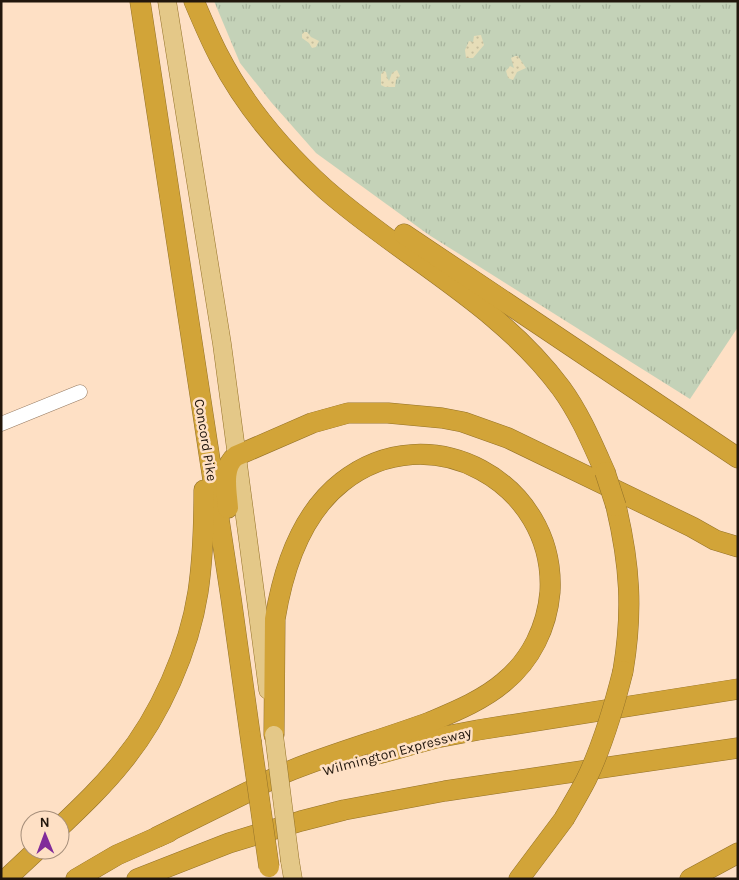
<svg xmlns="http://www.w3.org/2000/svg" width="739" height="880" font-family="Karla,sans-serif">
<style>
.grass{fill:url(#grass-tufts)}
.sand{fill:url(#sand-dots)}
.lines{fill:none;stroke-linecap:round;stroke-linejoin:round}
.minor-casing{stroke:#957a61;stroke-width:15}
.major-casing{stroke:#947229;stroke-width:19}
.highway-casing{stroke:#947229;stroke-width:21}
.minor{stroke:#fff;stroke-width:14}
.major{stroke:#e4c888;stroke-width:18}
.highway{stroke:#d2a438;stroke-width:20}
.major-bridge-casing{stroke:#947229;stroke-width:19;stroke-linecap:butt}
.highway-bridge-casing{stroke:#947229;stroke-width:21;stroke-linecap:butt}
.major-bridge{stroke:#e4c888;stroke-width:18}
.highway-bridge{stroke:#d2a438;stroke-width:20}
.labels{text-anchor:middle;stroke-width:5;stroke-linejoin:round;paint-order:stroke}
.street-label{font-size:14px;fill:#21160c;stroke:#fee0c5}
</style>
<defs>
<pattern id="grass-tufts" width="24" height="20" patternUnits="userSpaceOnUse" patternTransform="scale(1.25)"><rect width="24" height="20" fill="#c4d2b8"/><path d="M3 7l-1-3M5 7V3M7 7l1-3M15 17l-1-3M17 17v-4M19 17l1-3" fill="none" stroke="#a8b49d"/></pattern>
<pattern id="sand-dots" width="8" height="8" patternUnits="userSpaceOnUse" patternTransform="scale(1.25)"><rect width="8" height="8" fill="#e6ddb8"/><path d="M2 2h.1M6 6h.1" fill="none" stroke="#c5bd9d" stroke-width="1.8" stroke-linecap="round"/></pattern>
</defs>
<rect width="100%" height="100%" fill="#fee0c5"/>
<!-- grass -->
<path class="grass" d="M214,1H738V327L690,399L429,235L316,153L271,102L240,63Z"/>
<!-- sand -->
<g class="sand">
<path d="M304,32H307L311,37L319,41L316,47L312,48L309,43L302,38V34Z"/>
<path d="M481,35L484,45L473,58H466L465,50L469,41L473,42L474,36Z"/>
<path d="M515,56H518L526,68L517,72L513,80L508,78L506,71L510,66L514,68L511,58Z"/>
<path d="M397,70L400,76L396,80L395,87H385L381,85V74L384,71L386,72L387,77L389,81L392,73Z"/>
</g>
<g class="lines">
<!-- minor casing -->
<g class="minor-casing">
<path id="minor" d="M1,424L80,392"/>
</g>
<!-- major casing -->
<g class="major-casing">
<g id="major">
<path d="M167,1L222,344L268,690"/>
<path d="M290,861L293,879"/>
</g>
</g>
<!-- highway casing -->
<g class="highway-casing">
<g id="highway">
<path d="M140,1L231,598L251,741"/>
<path d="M194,1C202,20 210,39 219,56C245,106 283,151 325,189C402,257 499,304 561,388C580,414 592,443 605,472"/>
<path d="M404,234L738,458"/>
<path d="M616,506C630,565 633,611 623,671"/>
<path d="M228,508C227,492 221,467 236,456L312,423L348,413H388L442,418L463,422L508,438L692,527L715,540L738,547"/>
<path d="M378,754L436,738L478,730L738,689"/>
<path d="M60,827C82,806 104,785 123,761C160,716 189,650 198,592C203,558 204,524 204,490"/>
<path d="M157,837C187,822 216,808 246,793C261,785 276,776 292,770C337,752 384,739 430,722C456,711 483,700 504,682C531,660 547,627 550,592C556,482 429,413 342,482C301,514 283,570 275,619L274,735"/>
<path d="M6,879L37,850"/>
<path d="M76,879L117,855L169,832"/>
<path d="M137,879L229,843L301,821L344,810L445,791L738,748"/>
<path d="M519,879L564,819"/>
<path d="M690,879L738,853"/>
</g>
</g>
<!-- minor -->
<use href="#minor" class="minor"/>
<!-- major -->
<use href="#major" class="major"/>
<!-- highway -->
<use href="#highway" class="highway"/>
<!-- major-bridge casing -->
<g class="major-bridge-casing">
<path id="major-bridge" d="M274,735L290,861"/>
</g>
<!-- highway-bridge casing -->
<g class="highway-bridge-casing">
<g id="highway-bridge">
<path d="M605,472L616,506"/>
<path d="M251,741L269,867"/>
<path d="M564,819C572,805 580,792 587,778C603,744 614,707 623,671"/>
</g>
</g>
<!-- major-bridge -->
<use href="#major-bridge" class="major-bridge"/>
<!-- highway-bridge -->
<use href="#highway-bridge" class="highway-bridge"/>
</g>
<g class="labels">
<!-- street labels -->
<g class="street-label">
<text transform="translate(206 440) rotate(81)" y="5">Concord Pike</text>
<text transform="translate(397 751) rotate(-15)" y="5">Wilmington Expressway</text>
</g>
</g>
<!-- border -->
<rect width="739" height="880" fill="none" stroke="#21160c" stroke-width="5"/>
<!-- north arrow -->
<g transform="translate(45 835) rotate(359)"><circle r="24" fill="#fee0c5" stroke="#a68f7b"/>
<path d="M0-4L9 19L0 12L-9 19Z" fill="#802b9a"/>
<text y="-8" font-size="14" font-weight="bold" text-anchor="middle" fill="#21160c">N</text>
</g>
</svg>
